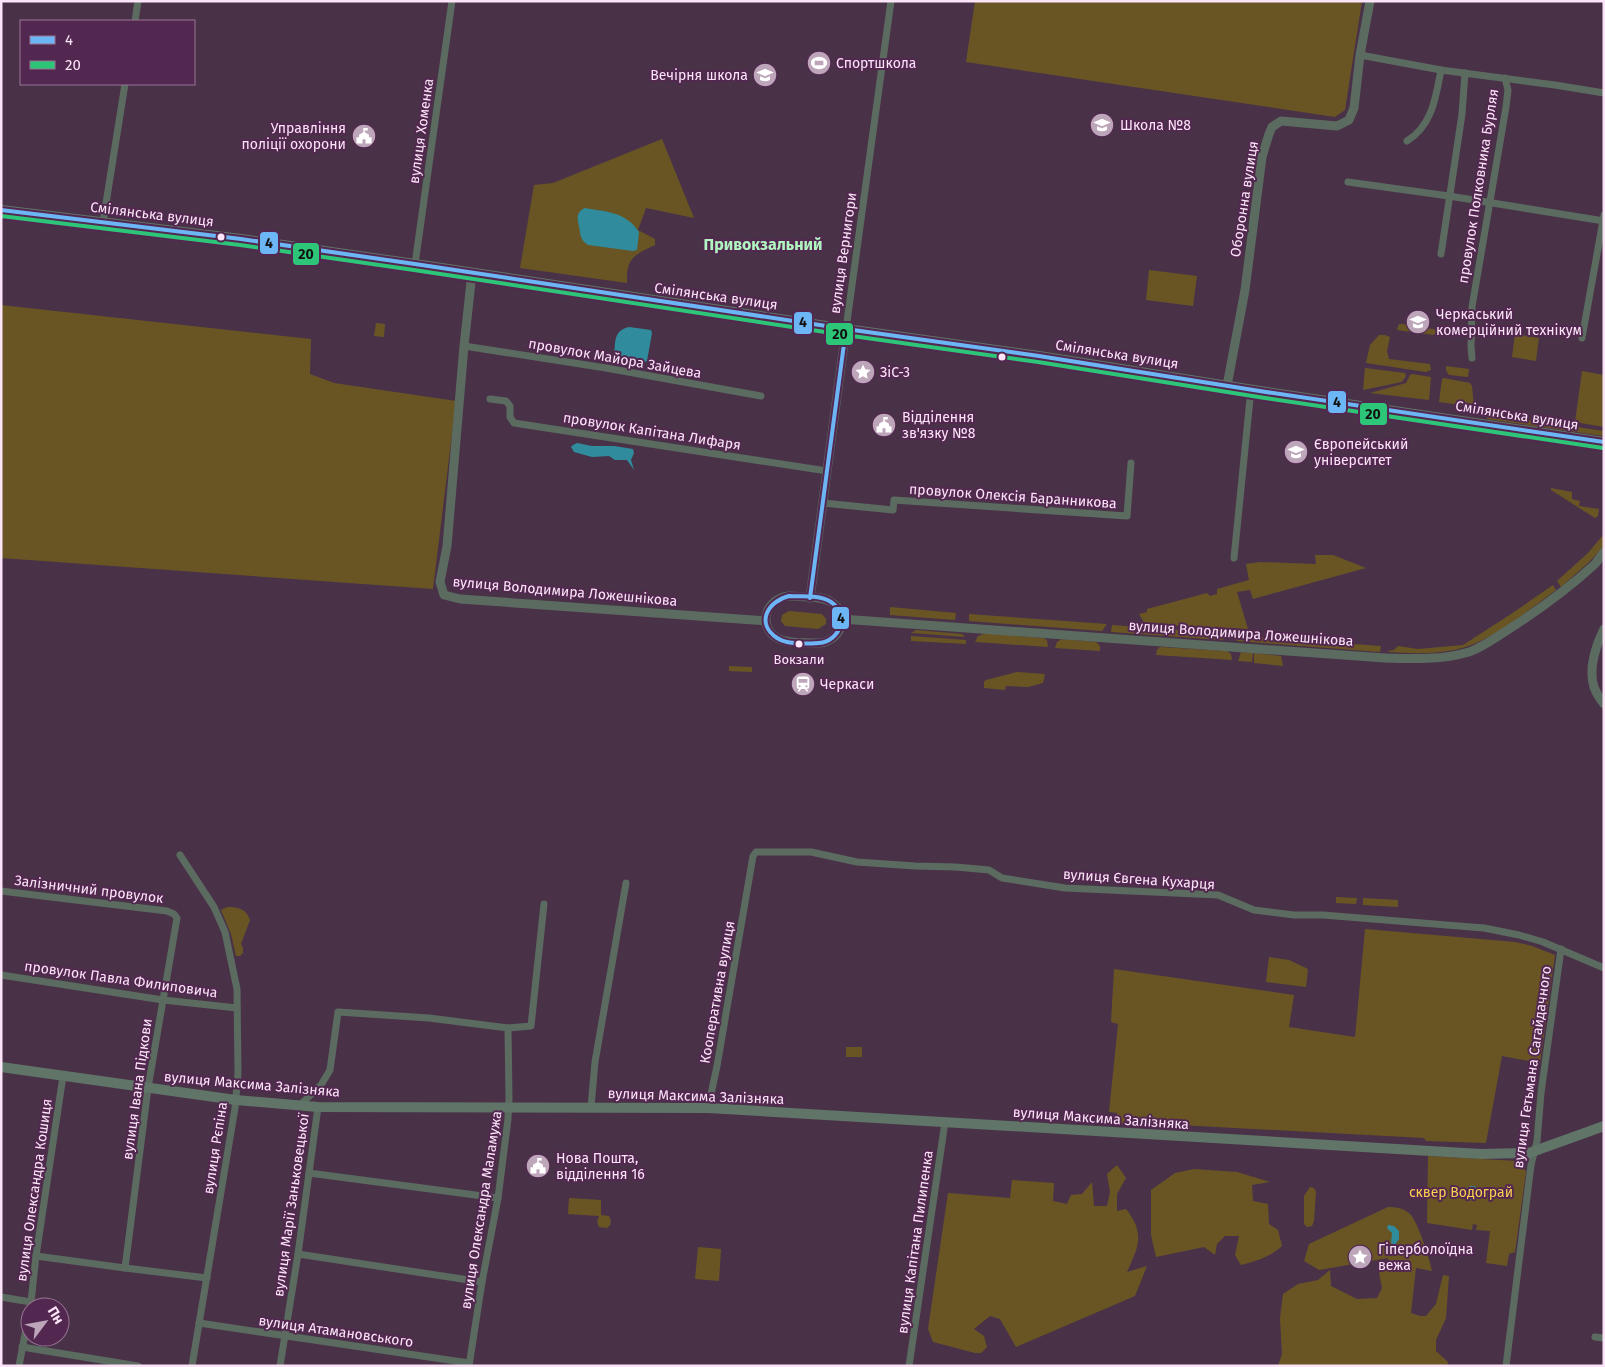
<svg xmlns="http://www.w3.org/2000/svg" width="1605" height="1367" font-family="'Fira Sans',sans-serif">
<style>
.green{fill:#695524}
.water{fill:#308b9d}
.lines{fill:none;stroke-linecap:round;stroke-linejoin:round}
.minor{stroke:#5b6b60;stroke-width:7}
.tertiary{stroke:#5b6b60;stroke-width:9}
.secondary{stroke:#607467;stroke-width:10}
.bus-1-casing{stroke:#532850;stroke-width:8}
.bus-2-casing{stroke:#532850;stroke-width:8}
.bus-1{stroke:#6db6f5;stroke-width:4}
.bus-2{stroke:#2dc577;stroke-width:4}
.bus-dot{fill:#fce5f8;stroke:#532850;stroke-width:2}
.labels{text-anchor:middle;stroke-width:4;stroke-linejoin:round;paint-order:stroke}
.bus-label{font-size:13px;fill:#fce5f8;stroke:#532850}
.poi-label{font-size:14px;fill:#fce5f8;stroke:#532850;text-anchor:start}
.street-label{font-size:14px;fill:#fce5f8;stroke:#532850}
.park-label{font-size:14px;fill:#fad151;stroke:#532850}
.quarter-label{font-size:16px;font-weight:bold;fill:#b1f5c0;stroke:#532850}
.line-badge{stroke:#532850;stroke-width:2}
.pale-badge-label{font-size:14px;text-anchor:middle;font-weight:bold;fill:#111}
</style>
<rect width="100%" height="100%" fill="#493248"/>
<!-- green -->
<g class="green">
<path d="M975,1H1362L1345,110L1335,117L966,62Z"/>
<path d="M662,139L694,218L646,208L638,230L655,239V245C634,255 626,258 627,283L520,268L534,185L553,183Z"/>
<path d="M1149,270L1197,276L1193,306L1146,300Z"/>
<path d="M1,305L311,339L310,374L334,383L456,401L433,589L1,558Z"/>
<path d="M376,323L385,324L384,337L374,336Z"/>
<path d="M1399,324H1403L1438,330L1434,335L1397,330Z"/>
<path d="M1515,334L1539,338L1536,361L1512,357Z"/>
<path d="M1379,335H1385L1390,337L1387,351L1389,359L1430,364L1431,370L1426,372L1366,363L1370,345Z"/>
<path d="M1446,366L1469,369L1468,377L1449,375L1446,370Z"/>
<path d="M1365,368L1405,373L1406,376L1402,382L1363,390Z"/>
<path d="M1582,371L1604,375V427L1575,422Z"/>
<path d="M1412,374L1431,377L1429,400L1370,393L1406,383L1410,375Z"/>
<path d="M1444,378L1470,383L1472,386L1474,407L1439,402L1442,379Z"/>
<path d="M1488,414L1604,431V436L1487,419Z"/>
<path d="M1551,488L1572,492V499L1580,501L1579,506L1599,509L1598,516L1595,518L1551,490Z"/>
<path d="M1604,534V546L1589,562L1561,587L1557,581L1588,553Z"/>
<path d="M1315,555H1333L1366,568L1253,599L1250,590L1237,592L1248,629L1145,624L1139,614L1147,612V609L1207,593L1210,596L1217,594V589L1249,580L1246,564L1260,562L1316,564Z"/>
<path d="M1553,585L1556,590C1533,607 1502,632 1476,643C1449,655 1418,654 1389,652L1388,651L1394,650L1398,646L1418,649L1463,645L1511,614Z"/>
<path d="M890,607L956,613L955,620L890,615Z"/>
<path d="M789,611L822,614L826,619V624L818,629L785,626L781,621L782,615Z"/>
<path d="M969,614L1107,624L1102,631L969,621Z"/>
<path d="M1112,625L1230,634L1224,639L1221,640L1111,632Z"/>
<path d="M916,630L962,634L965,637L911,633Z"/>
<path d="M986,633L1043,638L1047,640L1048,647L975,642L978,636Z"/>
<path d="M1234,635L1381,646L1380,652L1237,641L1235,638Z"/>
<path d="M911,636L966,640V644L911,641Z"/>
<path d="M1062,639L1096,642L1100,646V651L1055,648L1057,642Z"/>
<path d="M1160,647L1227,651L1231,654L1232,660L1156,655L1157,650Z"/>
<path d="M1241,652L1253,653L1252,662L1238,661Z"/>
<path d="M1254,653L1281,656L1283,666L1254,663Z"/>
<path d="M729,666L752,667V672L729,671Z"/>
<path d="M1017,672L1045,674L1043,683L1028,687L1006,686L1005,690L984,688V682L986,680Z"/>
<path d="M1336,897L1357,898L1356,904L1336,903Z"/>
<path d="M1363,898L1398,900V907L1363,905Z"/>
<path d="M227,907C239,907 246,909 250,920L241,944L243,948V953L240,956H236L231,934L221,910Z"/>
<path d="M1365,929L1515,942L1532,946L1555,955L1540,1063L1502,1056L1486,1143L1426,1141L1424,1138L1124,1122V1124L1116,1123L1117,1113L1109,1112L1118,1024L1111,1022L1114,969L1294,995L1289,1027L1355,1037Z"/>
<path d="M1269,957L1289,960L1308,969L1306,987L1266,982Z"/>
<rect x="846" y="1047" width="16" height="10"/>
<path d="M1428,1156L1517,1161L1522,1164L1526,1172L1515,1252L1509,1254L1507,1266L1486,1263L1490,1231L1476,1230L1477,1225L1473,1224L1472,1230L1427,1223Z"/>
<path d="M1117,1165L1126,1178L1117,1194V1211L1126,1209C1145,1233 1139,1246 1127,1272L1147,1266L1135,1296L1016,1347L1000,1319L990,1316L974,1329L984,1336L987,1347L981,1353H975L933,1342L928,1329L948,1193L1010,1198L1012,1180L1054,1183L1053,1201L1067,1204L1071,1195L1082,1194L1092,1182L1094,1206H1107L1110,1192L1107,1174Z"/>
<path d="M1194,1169L1237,1172L1270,1182L1252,1185L1253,1201L1268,1204L1269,1224L1278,1230L1282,1246C1270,1257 1256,1261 1241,1265L1235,1255L1239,1236H1225L1217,1244L1215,1255L1204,1247L1156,1257L1151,1235V1190L1175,1173Z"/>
<path d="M1310,1187L1314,1188L1316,1192L1314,1221L1312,1226L1307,1227L1304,1224V1196Z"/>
<path d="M569,1198L601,1200V1215L609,1216L611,1221L610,1225L607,1228L599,1227L597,1221L599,1216L568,1214Z"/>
<path d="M1388,1207C1396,1207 1404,1208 1410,1214C1418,1222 1430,1260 1432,1271L1416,1268L1411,1313L1420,1316H1426L1436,1304L1443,1275L1449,1276L1446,1318L1436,1340V1351L1448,1362L1447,1366H1278L1282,1354L1280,1318L1283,1294L1298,1284L1318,1280L1330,1270L1331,1286L1357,1299L1377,1298L1382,1288L1379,1273L1389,1264L1388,1258L1319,1270L1304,1261L1309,1244Z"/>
<path d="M698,1247L721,1249L719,1281L695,1279Z"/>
</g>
<!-- water -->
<g class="water">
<path d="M585,208C606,212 625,211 639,232L637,250L633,251L588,245L584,242C580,237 580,232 579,226C577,218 576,212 585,208Z"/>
<path d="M629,327L651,330L652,333L647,361L641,364L617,360L614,355C616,341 613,331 629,327Z"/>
<path d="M577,443L592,446H614L633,449L634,453L631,460L634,470L627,460H615L609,456L592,457L574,452L571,447L573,445Z"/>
<circle cx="1472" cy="1193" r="7"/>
<path d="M1388,1225L1394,1226L1399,1231V1239L1395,1245L1391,1243L1392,1233L1387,1228Z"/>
</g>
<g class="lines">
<!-- minor -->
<g class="minor">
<path d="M135,21L138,1"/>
<path d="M1360,55L1441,70L1555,85L1604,93"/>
<path d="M1407,141C1432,126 1436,97 1441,70"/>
<path d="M1348,182L1449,196L1604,221"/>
<path d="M103,222L125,84"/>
<path d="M1441,254L1462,114L1465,73"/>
<path d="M415,264L452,1"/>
<path d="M846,329L891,1"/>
<path d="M1582,338L1604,215"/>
<path d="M464,346L606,368L761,396"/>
<path d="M1472,358L1471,346L1472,307L1506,107L1508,90L1505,78"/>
<path d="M490,399L506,401L510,406V417L514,423L827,471"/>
<path d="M823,503L893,510L894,500L1127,516L1131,463"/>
<path d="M1234,558L1251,389"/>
<path d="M180,855L214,907L225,932L237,989L238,1073L235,1108L192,1366"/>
<path d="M1,891L167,911L174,914L177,918L148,1088L125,1268"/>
<path d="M1,975L163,1000L237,1008"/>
<path d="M300,1105L321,1085L330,1070L338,1012L429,1018L508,1028L531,1026L544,904"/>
<path d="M591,1107L595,1062L626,883"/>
<path d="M708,1108L717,1066L753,856L756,852H811L857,862L915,866L956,867L989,870L1002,878L1065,888L1218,895L1254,910L1294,915H1323L1484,928L1519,935L1543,942L1604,968"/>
<path d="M309,1173L498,1198"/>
<path d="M298,1254L482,1282"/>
<path d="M36,1256L125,1268L207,1278"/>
<path d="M1,1297L31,1302"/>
<path d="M199,1323L469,1363"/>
<path d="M1595,1337L1604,1338"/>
<path d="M22,1347L138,1366"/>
<path d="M19,1366L31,1302L36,1256L63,1076"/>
<path d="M280,1366L298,1254L318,1107"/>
<path d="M469,1366L482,1282L498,1198L508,1119L509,1098L508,1028"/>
<path d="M909,1366L945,1122"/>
<path d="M1506,1366L1531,1165L1537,1141L1541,1093L1561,949"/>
</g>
<!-- tertiary -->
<g class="tertiary">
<path d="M472,273L464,346L447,546L440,582L444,595L460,599L766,621"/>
<path d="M1227,386L1245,290L1262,157L1269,134L1272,127L1281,121L1337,126L1349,120L1354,108L1360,55L1370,1"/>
<path d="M789,596C801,597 820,595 831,602C853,615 839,645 815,643C803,642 787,644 777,638C756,625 767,598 789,596Z"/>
<path d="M810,598L846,329"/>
<path d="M841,619L1385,658C1414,659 1442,660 1469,652C1481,648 1492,640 1503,633C1533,614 1569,588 1595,564C1598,560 1601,556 1604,552"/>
<path d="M1604,629C1596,645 1588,669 1594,687C1596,693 1600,699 1604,704"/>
</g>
<!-- secondary -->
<g class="secondary">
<path d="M1,210L241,239L415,264L846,329L1039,356L1266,392L1604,442"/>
<path d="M1,1067L236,1100L318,1107L708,1108L1481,1154L1529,1153L1604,1126"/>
</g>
<!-- bus-1 casing -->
<g class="bus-1-casing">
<g id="bus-1">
<path d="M1,210L241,239L415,264L846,329L1039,356L1266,392L1604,442"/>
<path d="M789,596C802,597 819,594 831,602C850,615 840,641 819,643C806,644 787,645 777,638C755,623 768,601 789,596Z"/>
<path d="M810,598L846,329"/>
</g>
</g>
<!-- bus-2 casing -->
<g class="bus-2-casing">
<path id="bus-2" d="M1,216L240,245L414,270L845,335L1038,362L1265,398L1603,448"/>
</g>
<!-- bus-1 -->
<use href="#bus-1" class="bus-1"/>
<!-- bus-2 -->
<use href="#bus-2" class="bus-2"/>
</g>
<!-- icons -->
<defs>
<g id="stadium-disc" transform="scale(1.25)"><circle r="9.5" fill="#bda6ba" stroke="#532850"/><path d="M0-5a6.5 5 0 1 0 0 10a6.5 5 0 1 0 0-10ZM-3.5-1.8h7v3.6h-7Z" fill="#fff"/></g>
<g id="school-disc" transform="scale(1.25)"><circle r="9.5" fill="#bda6ba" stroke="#532850"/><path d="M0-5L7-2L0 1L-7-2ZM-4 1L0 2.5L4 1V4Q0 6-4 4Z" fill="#fff"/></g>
<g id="civic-disc" transform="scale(1.25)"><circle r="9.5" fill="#bda6ba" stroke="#532850"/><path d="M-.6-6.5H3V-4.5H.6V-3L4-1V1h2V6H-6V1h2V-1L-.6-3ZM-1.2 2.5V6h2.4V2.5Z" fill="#fff"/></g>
<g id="university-disc" transform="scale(1.25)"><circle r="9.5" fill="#bda6ba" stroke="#532850"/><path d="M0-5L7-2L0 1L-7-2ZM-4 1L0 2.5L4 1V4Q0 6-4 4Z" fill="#fff"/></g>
<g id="sight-disc" transform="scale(1.25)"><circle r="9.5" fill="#bda6ba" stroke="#532850"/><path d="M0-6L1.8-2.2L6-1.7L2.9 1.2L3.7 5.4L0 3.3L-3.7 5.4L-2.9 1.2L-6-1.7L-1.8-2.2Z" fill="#fff"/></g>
<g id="station-disc" transform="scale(1.25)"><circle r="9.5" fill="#bda6ba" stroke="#532850"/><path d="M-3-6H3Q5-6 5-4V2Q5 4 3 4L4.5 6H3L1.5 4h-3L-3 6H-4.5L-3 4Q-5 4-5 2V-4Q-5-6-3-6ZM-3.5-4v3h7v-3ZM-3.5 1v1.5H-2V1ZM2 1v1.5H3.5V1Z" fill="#fff"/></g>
</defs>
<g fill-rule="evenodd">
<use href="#stadium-disc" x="819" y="63"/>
<use href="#school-disc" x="765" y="75"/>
<use href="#school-disc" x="1102" y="125"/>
<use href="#civic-disc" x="364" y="136"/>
<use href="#university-disc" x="1418" y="322"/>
<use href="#sight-disc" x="863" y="372"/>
<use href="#civic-disc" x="884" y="425"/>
<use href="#university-disc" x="1296" y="452"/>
<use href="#station-disc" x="803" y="684"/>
<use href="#civic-disc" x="538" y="1166"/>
<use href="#sight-disc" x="1360" y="1257"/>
</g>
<!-- markers -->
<g class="bus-dot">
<circle cx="221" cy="237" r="4.5"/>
<circle cx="1002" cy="357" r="4.5"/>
<circle cx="799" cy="644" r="4.5"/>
</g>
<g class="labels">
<!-- bus labels -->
<g class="bus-label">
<text x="799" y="664">Вокзали</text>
</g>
<!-- poi labels -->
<g class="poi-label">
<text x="836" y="68">Спортшкола</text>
<text x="748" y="80" text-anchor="end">Вечірня школа</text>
<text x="1120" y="130">Школа №8</text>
<text x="346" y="133" text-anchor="end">Управління<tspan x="346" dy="16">поліції охорони</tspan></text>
<text x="1436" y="319">Черкаський<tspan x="1436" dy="16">комерційний технікум</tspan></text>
<text x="880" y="377">ЗіС-3</text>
<text x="902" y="422">Відділення<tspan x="902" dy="16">зв'язку №8</tspan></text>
<text x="1314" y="449">Європейський<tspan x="1314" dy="16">університет</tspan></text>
<text x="820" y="689">Черкаси</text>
<text x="556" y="1163">Нова Пошта,<tspan x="556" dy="16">відділення 16</tspan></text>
<text x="1378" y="1254">Гіперболоїдна<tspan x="1378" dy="16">вежа</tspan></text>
</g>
<!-- street labels -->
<g class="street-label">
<text transform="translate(421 131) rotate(-82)" y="5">вулиця Хоменка</text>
<text transform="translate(1478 186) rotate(-81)" y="5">провулок Полковника Бурляя</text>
<text transform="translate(1244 199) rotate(-81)" y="5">Оборонна вулиця</text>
<text transform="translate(152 214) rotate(7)" y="5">Смілянська вулиця</text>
<text transform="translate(843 253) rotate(-82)" y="5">вулиця Вернигори</text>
<text transform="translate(716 296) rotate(8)" y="5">Смілянська вулиця</text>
<text transform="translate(1117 354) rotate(9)" y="5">Смілянська вулиця</text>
<text transform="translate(615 358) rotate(10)" y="5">провулок Майора Зайцева</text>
<text transform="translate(1517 415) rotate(9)" y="5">Смілянська вулиця</text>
<text transform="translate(652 431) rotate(9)" y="5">провулок Капітана Лифаря</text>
<text transform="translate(1013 496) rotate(4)" y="5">провулок Олексія Баранникова</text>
<text transform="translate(565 591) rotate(5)" y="5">вулиця Володимира Ложешнікова</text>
<text transform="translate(1241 633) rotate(4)" y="5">вулиця Володимира Ложешнікова</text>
<text transform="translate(1139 879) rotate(4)" y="5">вулиця Євгена Кухарця</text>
<text transform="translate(89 889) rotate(7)" y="5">Залізничний провулок</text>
<text transform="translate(121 979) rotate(8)" y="5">провулок Павла Филиповича</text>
<text transform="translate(717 992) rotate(-80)" y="5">Кооперативна вулиця</text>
<text transform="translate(1532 1067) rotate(-82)" y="5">вулиця Гетьмана Сагайдачного</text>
<text transform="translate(252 1084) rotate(5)" y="5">вулиця Максима Залізняка</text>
<text transform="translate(137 1089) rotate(-82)" y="5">вулиця Івана Підкови</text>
<text transform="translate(696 1096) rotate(2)" y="5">вулиця Максима Залізняка</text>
<text transform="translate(1101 1118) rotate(4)" y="5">вулиця Максима Залізняка</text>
<text transform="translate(215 1148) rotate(-81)" y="5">вулиця Рєпіна</text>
<text transform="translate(34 1190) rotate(-82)" y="5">вулиця Олександра Кошиця</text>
<text transform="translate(291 1205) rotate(-82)" y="5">вулиця Марії Заньковецької</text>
<text transform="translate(481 1210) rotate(-81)" y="5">вулиця Олександра Маламужа</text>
<text transform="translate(915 1242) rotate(-82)" y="5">вулиця Капітана Пилипенка</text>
<text transform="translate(336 1331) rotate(8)" y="5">вулиця Атамановського</text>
</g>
<!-- park labels -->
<g class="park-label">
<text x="1461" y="1197">сквер Водограй</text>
</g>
<!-- quarter labels -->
<g class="quarter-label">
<text x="763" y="250">Привокзальний</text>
</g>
</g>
<g class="line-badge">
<rect x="259" y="231" width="20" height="24" rx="5" fill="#6db6f5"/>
<rect x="292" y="242" width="28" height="24" rx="5" fill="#2dc577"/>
<rect x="793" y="311" width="20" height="24" rx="5" fill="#6db6f5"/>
<rect x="825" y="322" width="29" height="24" rx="5" fill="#2dc577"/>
<rect x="1327" y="390" width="20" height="24" rx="5" fill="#6db6f5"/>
<rect x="1359" y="402" width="29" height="24" rx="5" fill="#2dc577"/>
<rect x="831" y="606" width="19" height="24" rx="5" fill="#6db6f5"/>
</g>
<g class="pale-badge-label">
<text x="269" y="248">4</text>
<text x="306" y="259">20</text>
<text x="803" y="327">4</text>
<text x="840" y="339">20</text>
<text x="1337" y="407">4</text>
<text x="1373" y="419">20</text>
<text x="841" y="623">4</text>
</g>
<!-- border -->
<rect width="1605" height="1367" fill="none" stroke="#fce5f8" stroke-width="5"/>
<!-- legend -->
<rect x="20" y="20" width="175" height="65" fill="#532850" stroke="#977493"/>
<rect x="30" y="36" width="25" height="8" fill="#6db6f5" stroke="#977493"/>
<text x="65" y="45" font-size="15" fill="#fce5f8">4</text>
<rect x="30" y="61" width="25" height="8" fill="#2dc577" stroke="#977493"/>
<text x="65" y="70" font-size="15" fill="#fce5f8">20</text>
<!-- north arrow -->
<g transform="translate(45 1322) rotate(58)"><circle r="24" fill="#532850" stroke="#977493"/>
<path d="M0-4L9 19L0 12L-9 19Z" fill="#bda6ba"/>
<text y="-8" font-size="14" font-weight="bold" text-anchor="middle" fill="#fce5f8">Пн</text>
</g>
</svg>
